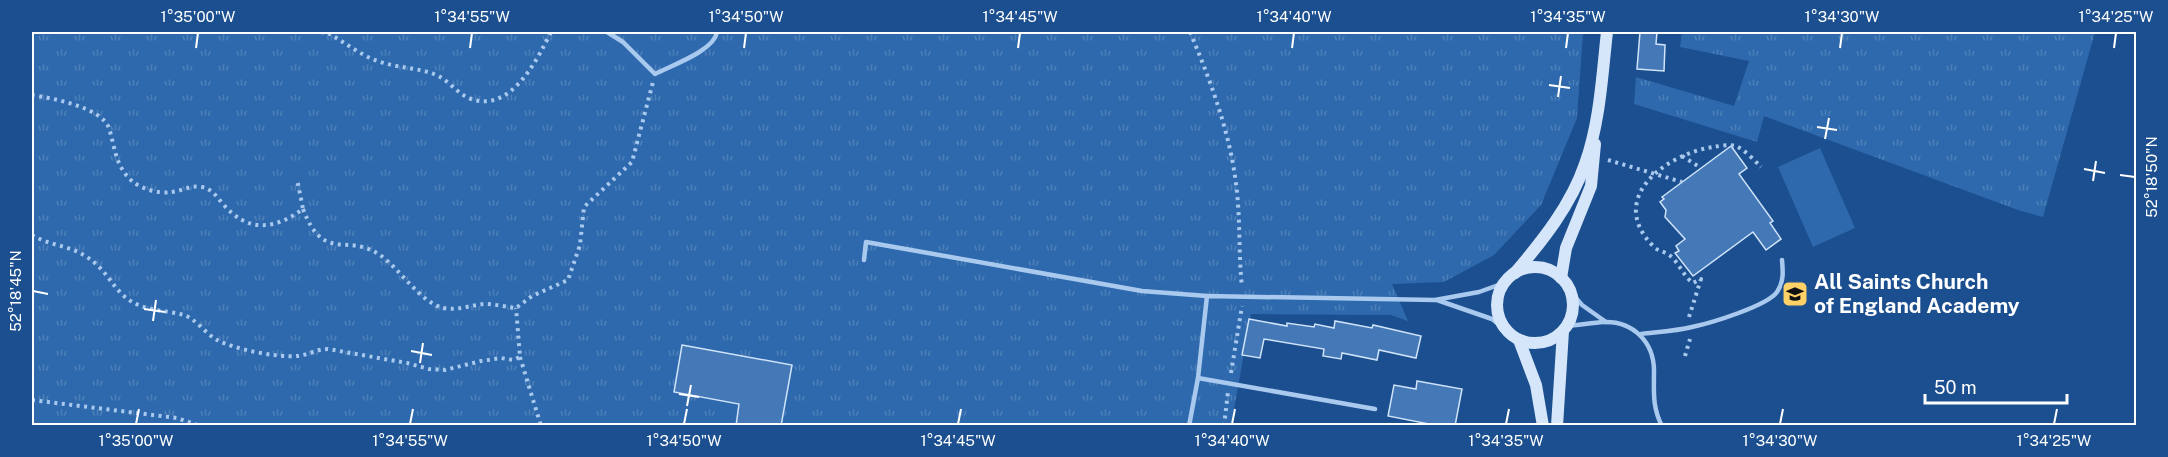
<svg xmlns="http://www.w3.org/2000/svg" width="2168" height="457" font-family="'Public Sans',sans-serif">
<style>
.grass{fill:url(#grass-tufts)}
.pitch{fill:#2e69ad}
.building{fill:#4478b7;stroke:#cfe3fa;stroke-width:1.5}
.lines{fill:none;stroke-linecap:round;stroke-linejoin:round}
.path{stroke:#a9c9ee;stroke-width:4;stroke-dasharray:3 4.5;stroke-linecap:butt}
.lane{stroke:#a9c9ee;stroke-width:4.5}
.secondary{stroke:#d6e6fa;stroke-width:12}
.ticks{fill:none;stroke:#fff;stroke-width:2}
.labels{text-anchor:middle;stroke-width:4.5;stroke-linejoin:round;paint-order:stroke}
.poi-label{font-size:21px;font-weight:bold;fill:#fff;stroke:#1b4f8f;text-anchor:start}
.neatline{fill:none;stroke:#fff;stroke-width:2}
.ticks-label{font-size:15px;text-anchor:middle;fill:#fff}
</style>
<defs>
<pattern id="grass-tufts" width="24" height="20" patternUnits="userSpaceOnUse" patternTransform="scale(1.5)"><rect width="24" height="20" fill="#2e69ad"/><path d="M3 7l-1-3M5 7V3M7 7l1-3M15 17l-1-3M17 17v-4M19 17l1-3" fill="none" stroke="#4d80b9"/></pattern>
</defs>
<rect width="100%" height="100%" fill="#1b4f8f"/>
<!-- grass -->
<g class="grass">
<path d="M32,32H1583L1577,118L1541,205L1494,255L1444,282L1392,284L1408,321L1391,315L1251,314L1231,426L32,425Z"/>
<path d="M1682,32H2095L2043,217L2018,210L1764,116L1757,142L1634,104L1636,77L1734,106L1749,61L1680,47Z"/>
</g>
<!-- pitch -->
<path class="pitch" d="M1820,148L1855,228L1813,247L1778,167Z"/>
<!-- building -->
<g class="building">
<path d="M1640,32H1657L1656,44L1665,45L1664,71L1637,69Z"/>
<path d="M1731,146L1747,168L1739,174L1773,221L1770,223L1781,239L1766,250L1753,232L1693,276L1675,253L1679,251L1676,246L1685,239L1665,217L1666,210L1660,202L1664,199L1662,197Z"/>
<path d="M1249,319L1287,326V323L1314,327L1315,324L1334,328L1335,321L1372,328L1373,325L1421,336L1416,358L1379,350L1377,360L1342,353L1341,359L1323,356L1324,349L1264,339L1260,358L1242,355Z"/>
<path d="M682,345L792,365L781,426H736L739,404L674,392Z"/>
<path d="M1417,381L1462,389L1455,426H1439L1388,416L1394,385L1416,389Z"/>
</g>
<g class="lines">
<!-- path -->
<g class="path">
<path d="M321,32L328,33C346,43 364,58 384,63C400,68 418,68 434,74C448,79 457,94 471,99C511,113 537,60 551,32"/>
<path d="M1190,32C1213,87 1234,143 1238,204C1240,232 1239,259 1242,287"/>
<path d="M32,95C51,98 101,107 109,128C115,147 115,166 132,181C141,189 159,194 171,192C182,191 191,185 202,187C212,189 217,197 223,204C248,233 274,230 303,209L297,179"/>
<path d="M1682,156L1701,168"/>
<path d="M1608,160L1682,182"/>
<path d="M303,209C324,264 346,232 380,255C400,269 420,302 443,308C457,311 471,305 484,304C495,304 506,307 516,308L532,296L568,280L580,245L584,207L632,162L653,82"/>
<path d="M32,235C48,245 71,246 87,257C105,269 110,283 124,296C140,311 165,310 184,315C196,319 206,334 217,340C234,349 278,358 297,356C308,355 317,349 328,349L407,363L429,369L445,370L481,361L501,358L513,360L520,357L516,308"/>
<path d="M1689,317L1701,279L1693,283C1683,276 1679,262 1669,255C1664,251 1657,251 1653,246C1606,198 1666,154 1713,147C1720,146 1729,144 1736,146C1745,150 1754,160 1761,167"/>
<path d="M1685,356L1690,339"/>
<path d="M520,357L541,426"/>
<path d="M1231,373L1242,306"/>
<path d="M32,400L177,418L200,426"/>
<path d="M1224,426L1228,392"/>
</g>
<!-- lane -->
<g class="lane">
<path d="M607,32L623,42L655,74C672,65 714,51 717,32"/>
<path d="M864,260L866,242L1142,291L1207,296"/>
<path d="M1570,291L1582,305L1606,322"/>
<path d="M1437,300L1492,319L1506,330"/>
<path d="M1566,326C1579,325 1591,323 1604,322C1633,321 1654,342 1654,371C1654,391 1652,407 1662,426"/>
<path d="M1641,334C1658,332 1676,331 1692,327C1711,323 1767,306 1777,292C1784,282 1783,271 1782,260"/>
<path d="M1198,378L1375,409"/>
<path d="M1189,426L1198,378L1207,296L1435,300L1479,292L1504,283"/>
</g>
<!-- secondary -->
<g class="secondary">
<circle cx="1535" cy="305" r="38"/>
<path d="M1515,273C1543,240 1571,205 1585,164C1600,122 1602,76 1607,32"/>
<path d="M1561,278L1566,248L1591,186L1595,144"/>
<path d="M1519,340L1536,385L1543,426"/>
<path d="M1557,426L1563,331"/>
</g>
</g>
<!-- ticks -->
<path class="ticks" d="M196,48L198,33M470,48L472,33M744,48L746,33M1018,48L1020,33M1292,48L1294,33M1566,48L1568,33M1840,48L1842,33M2114,48L2116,33M1549,85L1570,88M1558,97L1561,76M1817,127L1837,130M1825,139L1829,118M2084,169L2105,173M2120,175L2135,177M2093,181L2096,161M33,291L48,294M144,309L165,312M153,321L156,300M411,351L432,355M420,363L423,343M679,394L699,397M687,406L691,385M136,424L139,409M410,424L413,409M684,424L687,409M958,424L961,409M1232,424L1235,409M1506,424L1509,409M1780,424L1783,409M2054,424L2057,409"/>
<!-- icons -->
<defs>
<g id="school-square" transform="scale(1.35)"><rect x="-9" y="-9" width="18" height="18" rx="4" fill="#ffd166" stroke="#1b4f8f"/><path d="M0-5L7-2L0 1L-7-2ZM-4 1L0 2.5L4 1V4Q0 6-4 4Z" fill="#111"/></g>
</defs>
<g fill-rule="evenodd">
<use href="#school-square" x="1795" y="294"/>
</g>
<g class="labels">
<!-- poi labels -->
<g class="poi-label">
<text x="1814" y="289">All Saints Church<tspan x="1814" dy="24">of England Academy</tspan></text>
</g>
</g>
<!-- border -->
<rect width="2168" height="457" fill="none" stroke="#1b4f8f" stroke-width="66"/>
<!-- scale -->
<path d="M1925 394v9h142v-9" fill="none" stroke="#ffffff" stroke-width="3"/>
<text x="1934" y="394" font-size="18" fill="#ffffff" stroke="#1b4f8f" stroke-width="4.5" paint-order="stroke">50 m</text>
<rect x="33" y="33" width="2102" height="391" class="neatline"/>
<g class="ticks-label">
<text x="198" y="22">1°35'00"W</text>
<text x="472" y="22">1°34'55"W</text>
<text x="746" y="22">1°34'50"W</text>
<text x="1020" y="22">1°34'45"W</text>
<text x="1294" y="22">1°34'40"W</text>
<text x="1568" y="22">1°34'35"W</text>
<text x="1842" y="22">1°34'30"W</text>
<text x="2116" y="22">1°34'25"W</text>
<text transform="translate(2152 177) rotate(-90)" y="5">52°18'50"N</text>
<text transform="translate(16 291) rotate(-90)" y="5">52°18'45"N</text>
<text x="136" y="446">1°35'00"W</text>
<text x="410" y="446">1°34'55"W</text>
<text x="684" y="446">1°34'50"W</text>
<text x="958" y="446">1°34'45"W</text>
<text x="1232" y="446">1°34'40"W</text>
<text x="1506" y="446">1°34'35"W</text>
<text x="1780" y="446">1°34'30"W</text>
<text x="2054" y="446">1°34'25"W</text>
</g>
</svg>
